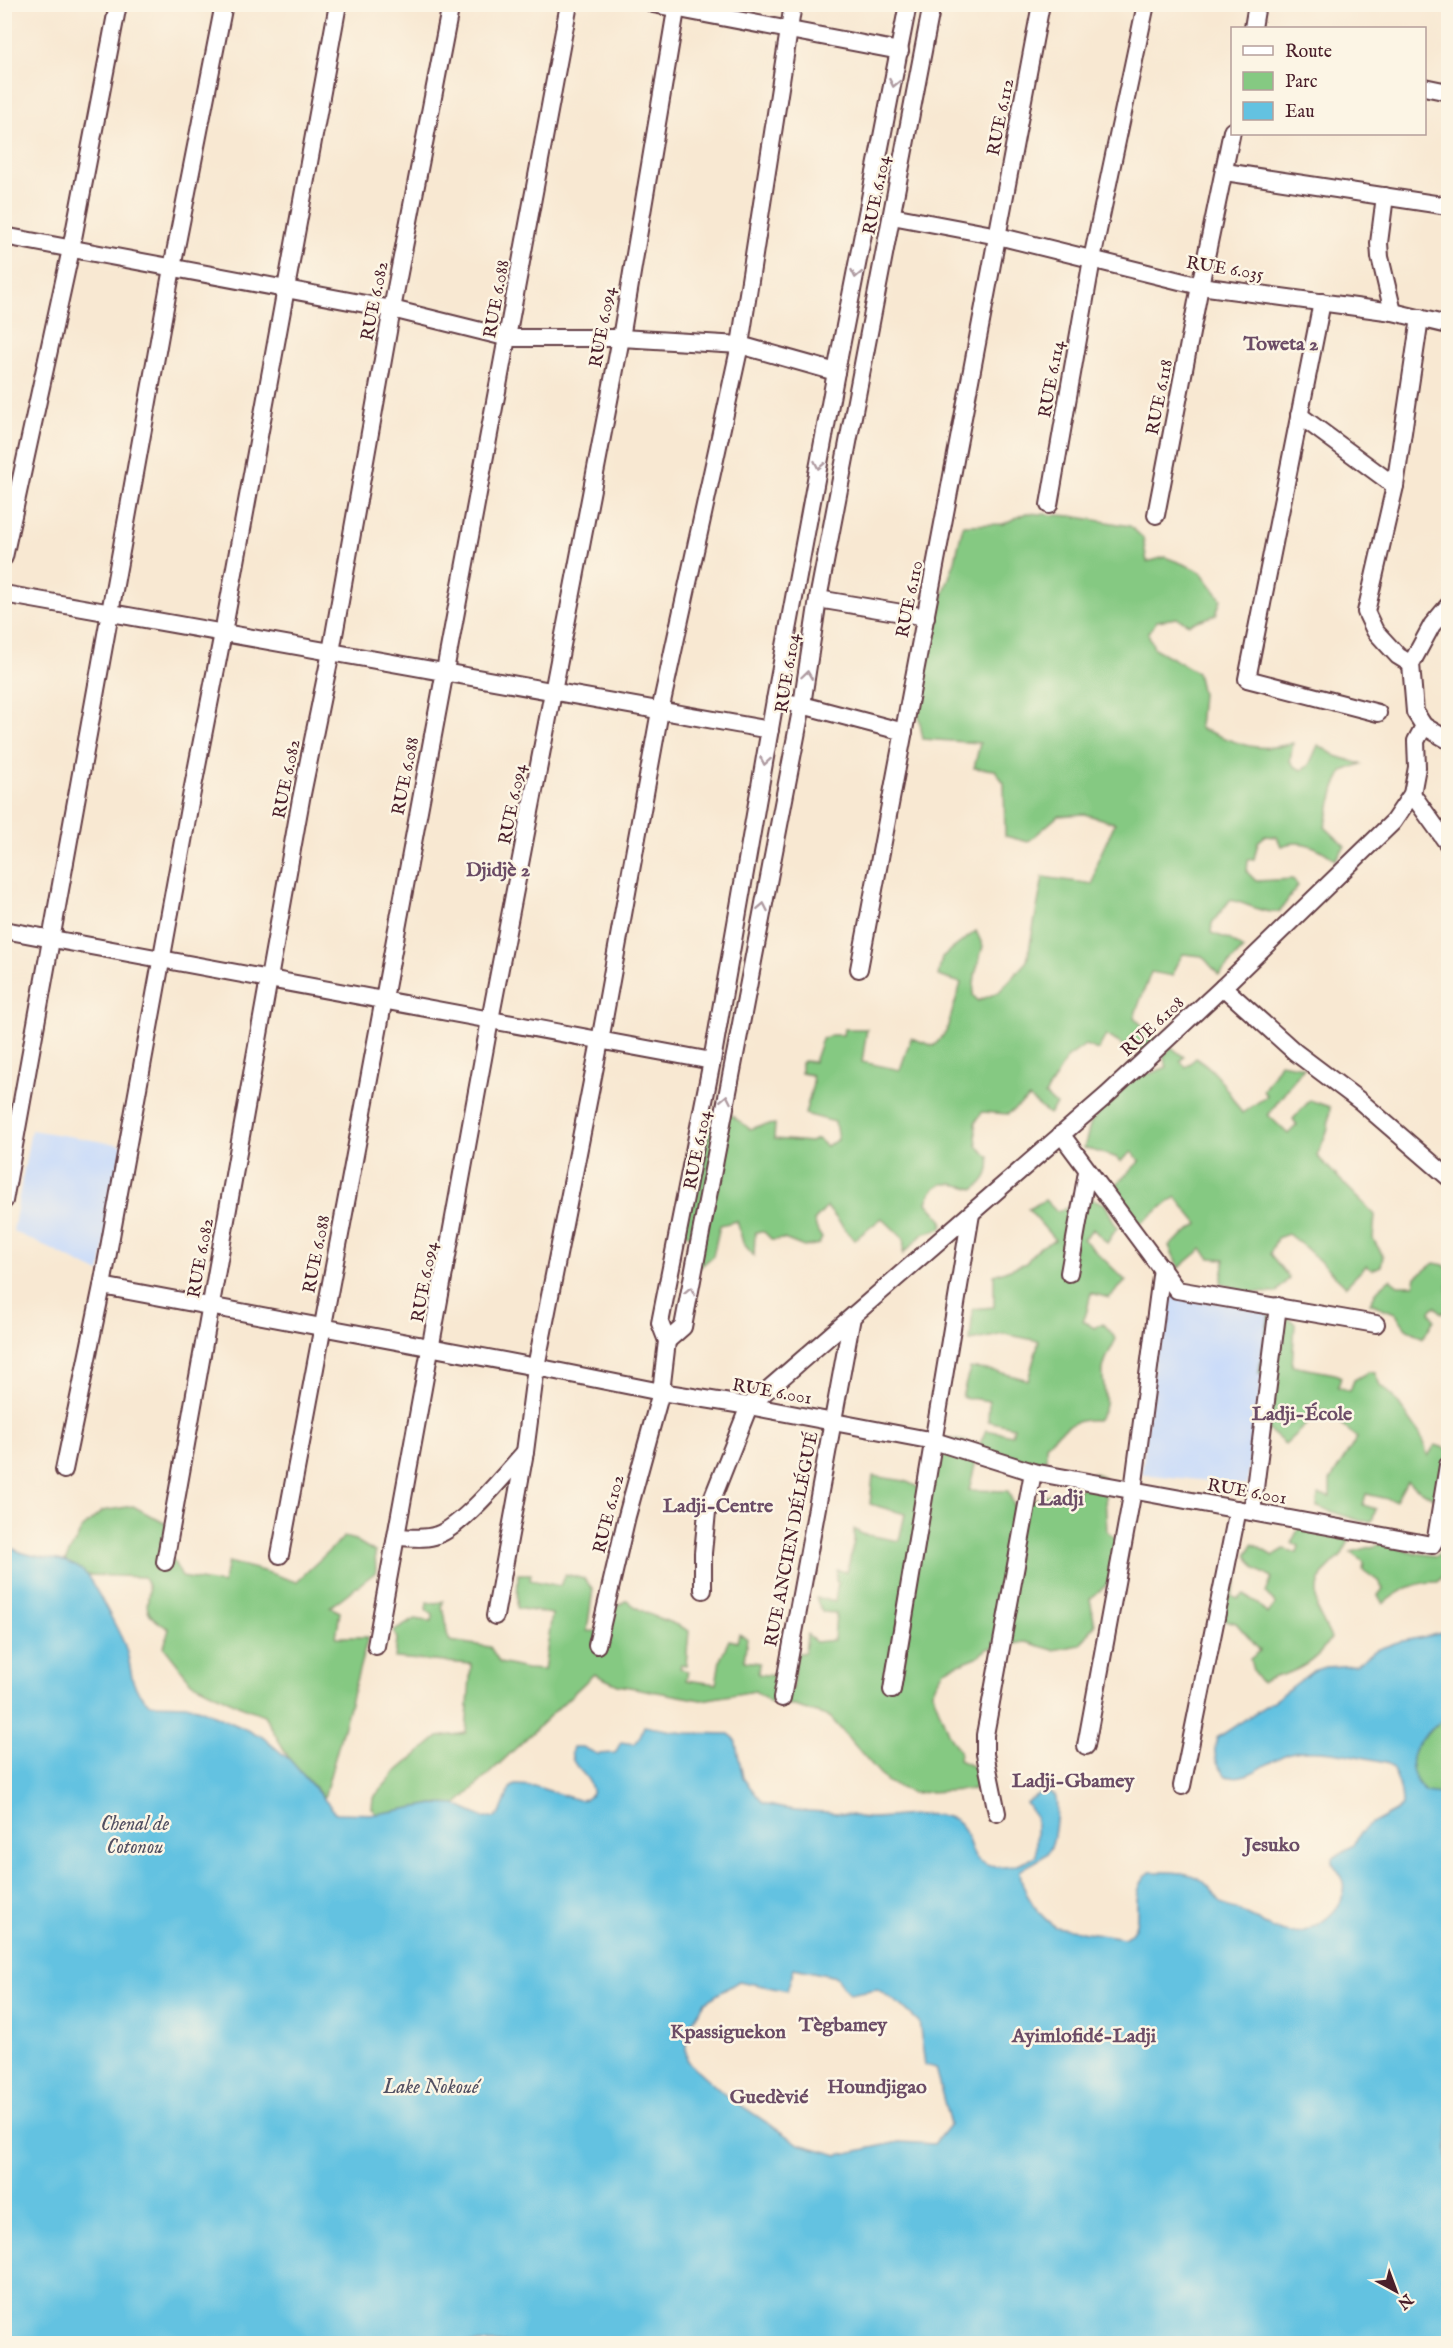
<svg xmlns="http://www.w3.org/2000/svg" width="1453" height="2348" font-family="'IM FELL English',serif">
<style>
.built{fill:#cadcf9}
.green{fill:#85c982;stroke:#687456;stroke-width:1.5}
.water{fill:#63c2e1;stroke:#567086;stroke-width:1.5;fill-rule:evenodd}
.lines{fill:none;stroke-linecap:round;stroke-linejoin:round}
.minor-casing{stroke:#643d44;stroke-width:20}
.minor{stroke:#fff;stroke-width:16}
.oneway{stroke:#ae9aa0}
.labels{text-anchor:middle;stroke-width:5;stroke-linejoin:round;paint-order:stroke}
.street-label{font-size:18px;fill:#4a1f2b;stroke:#fcf5e5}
.neighbourhood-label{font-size:20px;font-weight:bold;fill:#6b4c66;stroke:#fcf5e5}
.water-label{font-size:20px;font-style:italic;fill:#525062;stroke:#fcf5e5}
.quarter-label{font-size:21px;font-weight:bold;fill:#6b4c66;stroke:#fcf5e5}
</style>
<rect width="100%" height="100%" fill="#fcf5e5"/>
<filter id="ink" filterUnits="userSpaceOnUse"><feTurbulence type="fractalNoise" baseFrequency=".0167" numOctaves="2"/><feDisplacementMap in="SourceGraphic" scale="12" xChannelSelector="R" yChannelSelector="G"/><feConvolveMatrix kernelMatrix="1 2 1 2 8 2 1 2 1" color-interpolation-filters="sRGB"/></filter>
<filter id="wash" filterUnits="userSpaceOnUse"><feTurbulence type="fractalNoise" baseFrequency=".008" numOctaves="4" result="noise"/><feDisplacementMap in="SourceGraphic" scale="24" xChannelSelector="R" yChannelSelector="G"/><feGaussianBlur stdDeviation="1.35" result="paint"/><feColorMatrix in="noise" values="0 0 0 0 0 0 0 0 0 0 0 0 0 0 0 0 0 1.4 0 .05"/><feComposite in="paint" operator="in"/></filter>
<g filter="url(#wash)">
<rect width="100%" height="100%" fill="#f8e8d2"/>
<!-- built -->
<g class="built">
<path d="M31,1130L123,1145L100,1273L13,1231Z"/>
<path d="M1162,1294L1271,1309L1247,1485L1142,1474Z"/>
</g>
<!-- green -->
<g class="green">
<path d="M1026,513L1072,516L1130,526L1143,538L1147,562L1165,557L1186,565L1201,572L1221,599L1216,615L1189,624L1177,618L1157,621L1148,633L1154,648L1197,672L1202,694L1199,728C1235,741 1253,755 1293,743L1290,761L1295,767L1302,770L1309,765L1318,745L1336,756L1361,764L1343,771L1335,787L1325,827L1345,846L1335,860C1319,847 1301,838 1281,846L1277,837L1265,836L1258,842L1254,859L1248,860L1247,872L1256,881L1293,879L1298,886L1279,912C1263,914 1247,903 1230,900L1212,923L1211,933L1229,939L1243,949L1219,975L1202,956L1183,954L1175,967L1173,976L1151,972L1134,1017L1155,1039L1144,1050L1136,1053L1106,1035L1098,1050L1085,1045L1067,1058L1045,1095L1056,1105L1049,1114L1029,1098L1008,1114L982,1112L975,1123L977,1146L989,1157C991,1172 987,1180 975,1189C955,1185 935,1174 927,1203L943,1221L942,1228L923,1234L903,1254L904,1239L882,1218L854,1240L827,1207L814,1221L818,1232L822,1238L819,1244L804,1247L784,1239L772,1240L764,1232H755L754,1256L743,1243L737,1221L720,1225L713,1256L699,1268L687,1265L685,1258L698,1255L697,1238L675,1230L694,1119L724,1110L750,1129L759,1126L775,1124L774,1139L811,1142L817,1139L826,1146L838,1140L835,1122L805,1114L813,1084L812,1075L801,1073V1063L804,1061L814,1062L822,1039L831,1035H843L844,1029H867L862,1062L900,1070L911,1038L934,1046L946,1032L961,983L938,976L942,957L976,931L983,946L975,975L973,995L978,1001L999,992L1027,961L1043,877L1093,884L1097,862L1115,823L1084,814L1058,816L1028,842L1005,836L1004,783L995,770L974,768L980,743L923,739L918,713L937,612L955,561L963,525L1003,524Z"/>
<path d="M1171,1047L1184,1057L1180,1061L1186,1067L1196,1058C1219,1071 1227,1091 1242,1113L1267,1096L1263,1091L1280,1063L1304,1067L1268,1115L1288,1134L1297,1125L1293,1119L1310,1100L1330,1107L1328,1129L1317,1156L1375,1215L1373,1239L1383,1256L1381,1266L1372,1270L1366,1266L1346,1286L1307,1249L1288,1234L1277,1238L1270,1254L1289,1278L1276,1293L1243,1292L1221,1283L1225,1259L1210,1258L1202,1249L1179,1268L1169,1246L1198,1224L1176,1197L1138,1225L1124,1213L1113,1188L1140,1161L1132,1152L1121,1161L1115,1157L1084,1148L1091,1122L1131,1075L1152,1073L1167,1067L1163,1056Z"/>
<path d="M1087,1197L1105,1204L1117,1228L1107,1243L1093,1229L1083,1239L1126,1281L1109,1298L1091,1293C1088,1303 1088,1313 1083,1321L1094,1328L1103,1323L1116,1339C1111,1349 1104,1359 1103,1370C1101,1389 1113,1403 1097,1420C1074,1418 1061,1429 1046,1445V1459C1022,1469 1001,1464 976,1461L969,1490L1008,1491L1015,1507L1050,1494L1079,1491L1094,1473L1104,1477L1107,1531L1123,1546L1117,1576L1090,1599L1095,1625L1080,1645L1053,1650L1025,1642L987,1649L977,1657L944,1670L932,1691L949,1735L960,1752L959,1760L976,1768L981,1789L912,1793L887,1782L830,1717L791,1705L769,1702L755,1691L702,1700L618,1685L594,1674L456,1805L434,1804L377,1814L372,1808L373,1798L395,1773L438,1737L466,1733L471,1664L395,1658L397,1639L394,1631L415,1619L432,1622L433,1615L426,1610L427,1602L436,1604L443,1601L442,1608C449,1618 443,1630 450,1641L490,1647L500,1663L526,1669L544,1670L552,1614L517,1608L518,1574H531L530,1580L560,1586L565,1574L584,1579L593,1589L587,1631L610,1632L615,1607L627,1600C645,1617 668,1619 689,1631L686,1665L681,1664L680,1669L688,1671L686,1680L716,1684L720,1660L729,1640L737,1642L739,1634L747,1638L744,1661L759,1663L758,1674L775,1676L779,1665L787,1660L781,1692L792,1689L796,1654L805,1652L807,1635L816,1642L834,1640L836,1613L822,1612L816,1598L835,1601L838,1582L836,1581L837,1570L847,1572L854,1541V1529L862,1534L899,1541L905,1514L870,1504L873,1476L905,1481L926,1491L940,1437L980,1444L986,1430L1012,1435L1014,1427L988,1421L989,1401L962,1397L970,1368L995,1371L1028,1380L1039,1341L1005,1334L970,1341L973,1309L994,1307V1275L1026,1263L1038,1248L1055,1240L1028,1209L1045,1200L1056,1211L1072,1207Z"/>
<path d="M1434,1263L1444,1265L1448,1269V1309L1442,1313L1435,1306L1430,1311L1434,1320L1423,1338L1406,1328L1395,1313L1370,1303L1378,1289L1390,1279L1398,1285H1414L1416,1277Z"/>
<path d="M1282,1311L1295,1324L1292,1366L1335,1374L1341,1377L1338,1387L1350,1391L1354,1380L1368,1372L1375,1373L1380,1385L1393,1396L1420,1434L1428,1456L1435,1445L1448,1449V1493L1436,1500L1407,1481L1396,1501L1366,1494L1363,1505L1376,1509L1372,1521H1361L1317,1507L1318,1495L1330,1497V1481L1357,1438L1323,1409L1285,1444L1265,1427L1274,1376L1259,1373L1269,1315Z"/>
<path d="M133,1506L166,1524L167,1549L182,1577L223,1584L228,1562L267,1572L296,1582L344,1537L355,1540L375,1552L376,1572L330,1607L340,1612L336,1637H368L324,1798L290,1760L264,1715L238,1705L191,1682L164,1647L169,1629C163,1625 154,1620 150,1614C142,1603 155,1594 144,1577L87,1575L65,1561L82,1529L102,1511Z"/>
<path d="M1300,1526L1340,1528L1349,1541L1341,1556L1322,1575L1316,1593L1317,1610L1331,1638C1321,1655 1305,1668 1285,1674C1277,1677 1269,1677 1262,1683L1253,1671L1250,1659L1260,1651L1236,1623L1216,1617L1232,1573L1239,1575L1232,1596L1238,1599L1244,1595L1256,1602L1267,1614L1276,1605L1266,1593L1272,1578L1256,1569L1246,1555L1253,1544L1273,1556L1284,1549L1297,1553L1299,1546L1291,1543Z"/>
<path d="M1386,1543L1409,1552L1436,1556L1448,1546V1567L1438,1582C1416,1581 1399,1590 1383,1604L1378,1595L1383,1589L1378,1581L1363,1570L1364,1562L1351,1552Z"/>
<path d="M1448,1717V1792C1442,1794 1432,1796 1425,1792C1417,1786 1408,1769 1411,1758C1415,1740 1434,1727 1448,1717Z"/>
</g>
<!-- water -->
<path class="water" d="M5,1542C26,1564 63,1551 85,1573C92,1580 121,1635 125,1646C134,1671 126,1684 150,1704L186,1705L200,1709L261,1736L290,1760L336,1813L377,1814L434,1804L456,1805L484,1818H494L500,1814L510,1788L515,1785L534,1786L578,1800L586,1799L592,1794C594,1774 565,1767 573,1747H583L597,1754L615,1753L621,1742L634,1744L639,1739L644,1726L684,1733L729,1734L735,1739L743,1778L763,1803C789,1813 818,1810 845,1814C854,1815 863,1819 872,1818C897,1818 927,1810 951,1818C977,1827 960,1865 997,1867C1011,1868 1025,1863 1036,1856V1818L1026,1803C1034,1794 1044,1790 1055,1795C1059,1805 1055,1844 1048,1852C1041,1861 1028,1864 1020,1871C1021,1891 1039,1917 1056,1927L1124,1938C1151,1923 1123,1897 1150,1872C1168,1872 1191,1870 1205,1883C1219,1895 1214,1905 1236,1909C1250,1916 1277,1933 1292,1933C1313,1934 1349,1907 1344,1883C1343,1875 1336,1870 1333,1863V1858L1354,1845L1360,1833L1368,1826L1396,1811L1402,1805C1402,1792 1397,1770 1386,1762C1357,1757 1324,1747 1294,1752C1269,1757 1252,1782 1226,1776C1216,1763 1212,1754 1217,1738L1276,1699L1313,1671L1326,1667L1356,1665L1376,1650L1398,1642L1448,1632V1717C1418,1737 1396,1759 1425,1792L1441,1794L1448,1792V2343H5ZM794,1968L836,1977L849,1994L877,1989L902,2006L919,2022L925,2065L935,2068L950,2124L934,2144L899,2142L838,2155L799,2144L724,2094L687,2061L685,2033L705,2002L739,1981L787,1991Z"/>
</g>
<g filter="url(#ink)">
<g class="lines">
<!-- minor casing -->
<g class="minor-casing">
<g id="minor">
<path d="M653,4L900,51"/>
<path d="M1253,28L1257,4"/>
<path d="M1424,87L1448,92"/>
<path d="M1225,172L1448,206"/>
<path d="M1385,196L1379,243L1380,257L1393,312"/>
<path d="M892,216L998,236L1200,286L1393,312L1448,325"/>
<path d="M4,236L392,309L509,338H621L740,345L836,372"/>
<path d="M1322,302L1247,679L1378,713"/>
<path d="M1299,415L1395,486"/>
<path d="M1049,505L1092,259L1146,4"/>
<path d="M1156,515L1200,286L1232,131"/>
<path d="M4,557L71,249L118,4"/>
<path d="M4,594L770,730"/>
<path d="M818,599L926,617"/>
<path d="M1411,664L1398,656L1375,631L1366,612L1395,486L1420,318"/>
<path d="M775,700L802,705L904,732"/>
<path d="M1424,726L1448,740"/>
<path d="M1412,794L1448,844"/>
<path d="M4,930L712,1061"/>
<path d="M859,969L1041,4"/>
<path d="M1223,987L1295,1052L1360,1101L1448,1177"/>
<path d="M1061,1134L1177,1290L1376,1324"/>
<path d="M4,1201L172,268L224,4"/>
<path d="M1069,1273L1087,1172"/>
<path d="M102,1286L536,1367L661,1392L749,1406L934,1441L1033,1472L1432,1545L1436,1538L1448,1465"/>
<path d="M667,1341L683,1327L802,705L818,599L932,4"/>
<path d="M64,1470L102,1286L191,797L223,633L338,4"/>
<path d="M1252,1512L1278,1306"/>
<path d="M396,1537C409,1537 425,1540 437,1535C463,1526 505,1474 525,1452"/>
<path d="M280,1555C376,1038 476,522 569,4"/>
<path d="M165,1562L301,799L331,652L392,309L451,4"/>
<path d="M703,1590V1553L707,1512L749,1406L1107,1095L1223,987L1393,822L1412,794L1417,767L1416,741L1424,726L1415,712L1411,664L1432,625L1448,606"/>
<path d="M495,1616L525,1452L536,1367L600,1041L660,711L740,345L793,4"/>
<path d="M597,1645L627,1516L661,1392L667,1341L660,1323L712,1061L775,700L836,372L908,4"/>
<path d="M376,1646L490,1020L621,338L677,4"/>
<path d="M892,1690L971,1214"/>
<path d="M782,1698L852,1317"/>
<path d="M1086,1746L1133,1490L1162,1268"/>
<path d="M1182,1786L1238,1509"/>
<path d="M997,1813L985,1754V1735L1033,1472"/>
</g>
</g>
<!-- minor -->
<use href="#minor" class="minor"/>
</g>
<!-- one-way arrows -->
<defs><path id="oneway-chevron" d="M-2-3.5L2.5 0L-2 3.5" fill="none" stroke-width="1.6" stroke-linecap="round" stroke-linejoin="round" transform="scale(1.5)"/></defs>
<g class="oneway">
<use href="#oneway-chevron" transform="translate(894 83) rotate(101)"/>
<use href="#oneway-chevron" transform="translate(856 274) rotate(101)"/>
<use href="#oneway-chevron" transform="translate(819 465) rotate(101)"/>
<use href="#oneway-chevron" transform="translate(807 675) rotate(-82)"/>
<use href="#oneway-chevron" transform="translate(765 761) rotate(100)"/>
<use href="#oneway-chevron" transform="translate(763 907) rotate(-79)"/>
<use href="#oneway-chevron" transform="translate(726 1099) rotate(-79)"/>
<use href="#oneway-chevron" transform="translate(690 1291) rotate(-79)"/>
</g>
</g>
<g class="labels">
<!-- street labels -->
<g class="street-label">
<text transform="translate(1000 117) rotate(-79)" y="6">RUE 6.112</text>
<text transform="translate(876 195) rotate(-79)" y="6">RUE 6.104</text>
<text transform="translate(1225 268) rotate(9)" y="6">RUE 6.035</text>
<text transform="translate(496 299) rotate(-80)" y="6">RUE 6.088</text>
<text transform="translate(374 301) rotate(-79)" y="6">RUE 6.082</text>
<text transform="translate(602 327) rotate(-80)" y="6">RUE 6.094</text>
<text transform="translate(1051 379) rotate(-80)" y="6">RUE 6.114</text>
<text transform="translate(1159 397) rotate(-79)" y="6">RUE 6.118</text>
<text transform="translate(909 599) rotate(-79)" y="6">RUE 6.110</text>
<text transform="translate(787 673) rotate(-81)" y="6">RUE 6.104</text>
<text transform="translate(405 776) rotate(-79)" y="6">RUE 6.088</text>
<text transform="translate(286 779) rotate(-79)" y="6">RUE 6.082</text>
<text transform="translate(512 804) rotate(-79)" y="6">RUE 6.094</text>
<text transform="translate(1152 1026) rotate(-43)" y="6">RUE 6.108</text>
<text transform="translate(697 1150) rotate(-79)" y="6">RUE 6.104</text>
<text transform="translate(316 1254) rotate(-79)" y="6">RUE 6.088</text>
<text transform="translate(200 1258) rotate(-80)" y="6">RUE 6.082</text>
<text transform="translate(424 1282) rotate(-80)" y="6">RUE 6.094</text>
<text transform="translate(772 1391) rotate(10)" y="6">RUE 6.001</text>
<text transform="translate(1247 1491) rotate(10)" y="6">RUE 6.001</text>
<text transform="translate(608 1514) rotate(-76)" y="6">RUE 6.102</text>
<text transform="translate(791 1539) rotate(-79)" y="6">RUE ANCIEN DÉLÉGUÉ</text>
</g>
<!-- neighbourhood labels -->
<g class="neighbourhood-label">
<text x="1281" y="350">Toweta 2</text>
<text x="498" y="876">Djidjè 2</text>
<text x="1302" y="1420">Ladji-École</text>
<text x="718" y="1512">Ladji-Centre</text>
<text x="1073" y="1787">Ladji-Gbamey</text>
<text x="1272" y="1851">Jesuko</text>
<text x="843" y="2031">Tègbamey</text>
<text x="728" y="2038">Kpassiguekon</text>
<text x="1084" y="2042">Ayimlofidé-Ladji</text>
<text x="877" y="2093">Houndjigao</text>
<text x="769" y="2103">Guedèvié</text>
</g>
<!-- water labels -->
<g class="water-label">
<text x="135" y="1830">Chenal de<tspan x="135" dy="23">Cotonou</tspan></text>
<text x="431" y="2093">Lake Nokoué</text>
</g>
<!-- quarter labels -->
<g class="quarter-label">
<text x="1061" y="1505">Ladji</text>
</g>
</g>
<!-- margin -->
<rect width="1453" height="2348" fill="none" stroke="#fcf5e5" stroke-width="24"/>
<!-- legend -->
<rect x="1231" y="27" width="195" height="108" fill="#fcf5e5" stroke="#b59f9b" stroke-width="1.5"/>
<rect x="1243" y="46" width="30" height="9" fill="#ffffff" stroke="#b59f9b" stroke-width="1.5"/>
<text x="1285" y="57" font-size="18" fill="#4a1f2b">Route</text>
<rect x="1243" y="72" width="30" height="18" fill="#85c982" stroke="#b59f9b" stroke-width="1.5"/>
<text x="1285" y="87" font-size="18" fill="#4a1f2b">Parc</text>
<rect x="1243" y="102" width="30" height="18" fill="#63c2e1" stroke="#b59f9b" stroke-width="1.5"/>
<text x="1285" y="117" font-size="18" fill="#4a1f2b">Eau</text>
<!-- north arrow -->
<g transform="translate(1396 2291) rotate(139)" stroke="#fcf5e5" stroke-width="4.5" paint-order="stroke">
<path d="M0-4.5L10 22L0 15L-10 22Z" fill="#4a1f2b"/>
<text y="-9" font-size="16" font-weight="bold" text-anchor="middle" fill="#4a1f2b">N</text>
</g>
</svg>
